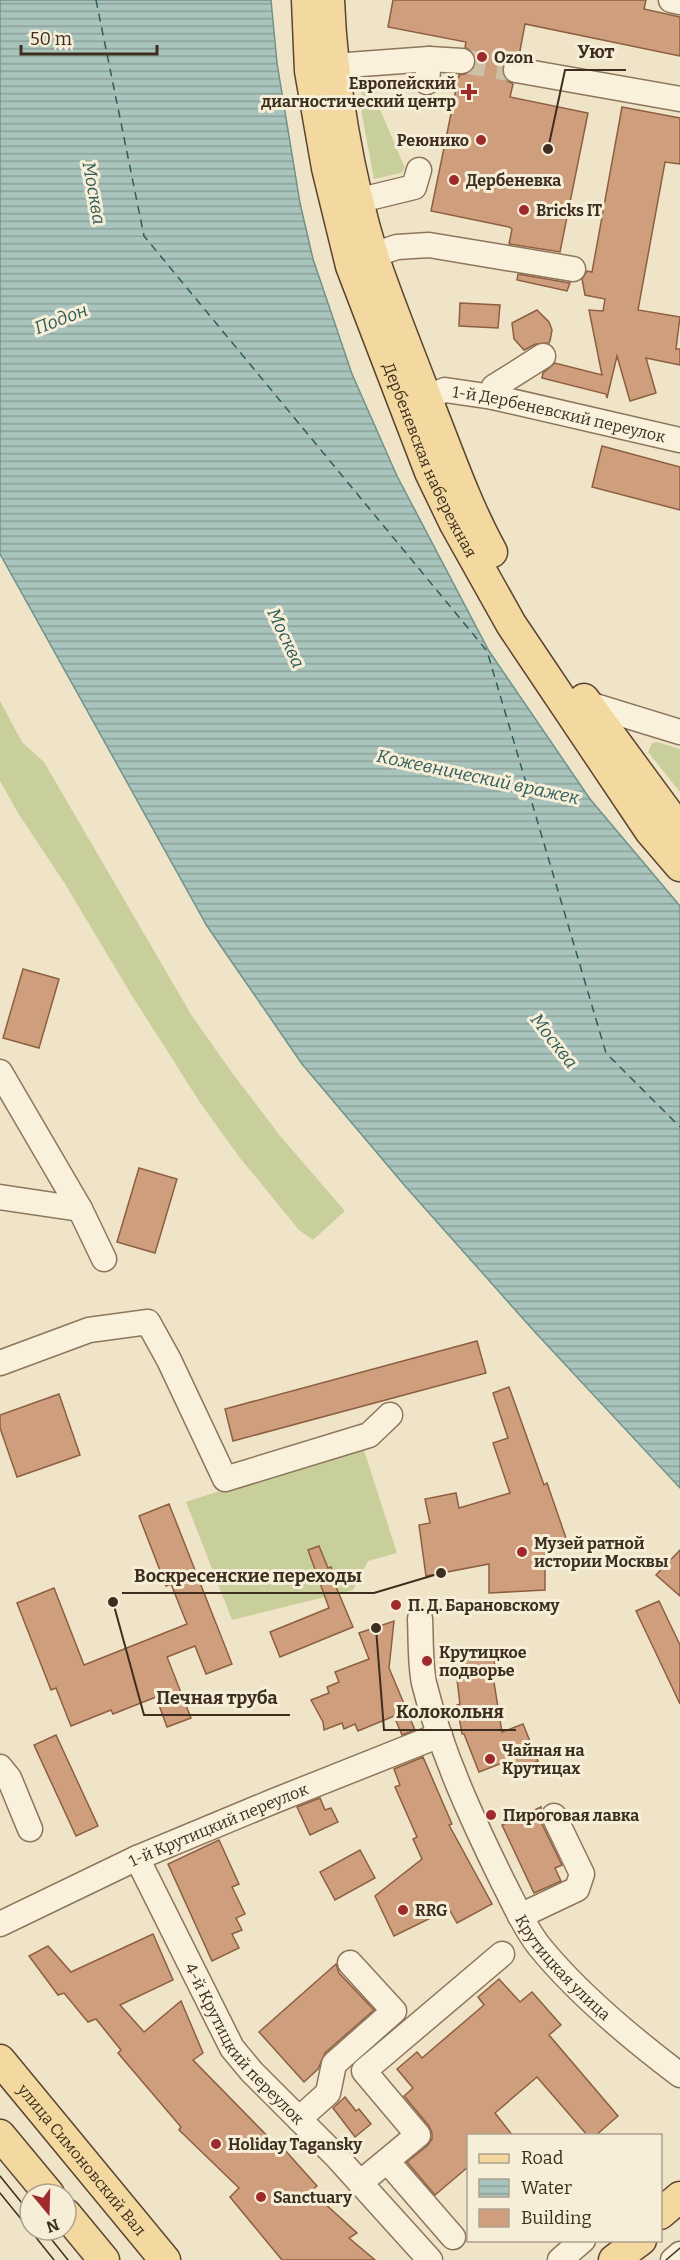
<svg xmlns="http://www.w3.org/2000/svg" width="680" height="2260" font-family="Bitter,serif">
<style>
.grass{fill:#c9cf9b}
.water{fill:url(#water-rules);stroke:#6f938a;stroke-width:1.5}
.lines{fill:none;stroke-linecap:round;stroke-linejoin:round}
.ferry{stroke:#2f5d5a;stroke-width:1.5;stroke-dasharray:8 6;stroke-linecap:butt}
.building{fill:#cf9f7d;stroke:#8d5f41;stroke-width:1.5}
.minor-tunnel{stroke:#ccc0a6;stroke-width:24;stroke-dasharray:24 12;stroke-linecap:butt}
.minor-casing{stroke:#8d765c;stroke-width:27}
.major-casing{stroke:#5b4430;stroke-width:33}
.minor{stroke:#faf1dc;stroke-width:24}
.major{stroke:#f3d9a0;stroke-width:30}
.tram{stroke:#3d2e20;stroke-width:1.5}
.poi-dot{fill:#9e2a2b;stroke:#f7eed8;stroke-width:2}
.labels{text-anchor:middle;stroke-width:6;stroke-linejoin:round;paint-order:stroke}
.poi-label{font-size:16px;font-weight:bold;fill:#3d2e20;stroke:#f7eed8;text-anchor:start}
.street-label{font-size:16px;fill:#3d2e20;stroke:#f7eed8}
.water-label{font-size:18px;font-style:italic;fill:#2f5d5a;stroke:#f7eed8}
.leader{fill:none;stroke:#3d2e20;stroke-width:2}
.callout-dot{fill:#3d2e20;stroke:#f7eed8;stroke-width:2}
.callout-label{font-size:18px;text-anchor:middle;font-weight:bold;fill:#3d2e20;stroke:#f7eed8;stroke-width:6;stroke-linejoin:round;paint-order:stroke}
</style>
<defs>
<pattern id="water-rules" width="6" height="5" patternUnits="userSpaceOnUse" patternTransform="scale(1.5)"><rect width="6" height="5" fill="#a9c4bc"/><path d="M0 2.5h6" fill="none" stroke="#8ba098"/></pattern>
</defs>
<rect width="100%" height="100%" fill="#f0e4c8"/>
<!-- grass -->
<g class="grass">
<path d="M361,85L370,86L405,168L401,173L374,179L362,115Z"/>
<path d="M0,701L22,742L44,762L192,1016L233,1074L281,1137L345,1211L313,1240L299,1230L240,1158L201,1104L129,991L65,884L18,813L0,781Z"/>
<path d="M657,742L680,749V792L648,752L652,743Z"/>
<path d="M362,1444L397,1553L368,1561L353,1590L232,1620L186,1502Z"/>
</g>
<!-- water -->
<path class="water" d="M0,0H271L277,63L300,203L313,259L352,374L397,476L489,651L590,799L680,906V1488L534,1331L405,1186L302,1064L207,926L0,554Z"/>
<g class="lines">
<!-- ferry -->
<path class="ferry" d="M96,0L144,236L487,651L606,1053L680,1127"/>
</g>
<!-- building -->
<g class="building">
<path d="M393,0H646L644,9L680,17V56L525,24L519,56L511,57L505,61L502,67V74L506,80L513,84L510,97L588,113L560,252L509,244L512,229L509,227L431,211L459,75L469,73L474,68L476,61L474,54L465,47L466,42L388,27Z"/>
<path d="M622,107L680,118V164L665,162L638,310L680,317L676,349H680V365L646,358L656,393L630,401L617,356L607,398L606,394L542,378L543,373L555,363L602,375L589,310L603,311L605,299L585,295L582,279L587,271L592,272Z"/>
<path d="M518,274L570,283L567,291L517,280Z"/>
<path d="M460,303L500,305L498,328L459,326Z"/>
<path d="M537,310L549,322L552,330L550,341L549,343L536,344L524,350L514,339L512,323Z"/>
<path d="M602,446L680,467V510L592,487Z"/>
<path d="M23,969L59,979L39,1048L3,1038Z"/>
<path d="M139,1168L177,1179L155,1253L117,1242Z"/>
<path d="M477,1341L486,1373L233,1441L225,1409Z"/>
<path d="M509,1387L544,1485L547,1483L566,1538L545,1545V1590L489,1593V1564L426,1576L419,1525L430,1523L425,1499L456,1493L459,1508L510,1493L493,1443L508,1438L493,1393Z"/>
<path d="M59,1394L80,1455L17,1477L0,1428V1415Z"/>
<path d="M169,1504L232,1664L206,1674L195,1646L167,1657L191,1718L167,1727L156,1697L113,1714L111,1710L71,1726L56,1688L51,1690L17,1603L54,1588L84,1665L187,1624L171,1584L166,1586L139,1516Z"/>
<path d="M319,1546L328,1568L331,1567L336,1581L334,1582L353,1627L280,1657L270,1632L329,1608L308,1550Z"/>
<path d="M680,1550V1596L656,1575Z"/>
<path d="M659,1601L680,1645V1704L636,1611Z"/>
<path d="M394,1621L389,1668L415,1730L402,1735L394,1716L358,1731L355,1724L344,1729L342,1723L324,1730L323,1722L311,1700L329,1693L327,1687L339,1682L335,1672L369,1659L359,1633Z"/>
<path d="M493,1650L496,1675L493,1676L502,1732L523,1724L538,1761L506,1774L502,1763L479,1772L464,1734H462L457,1705L460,1704L454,1655Z"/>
<path d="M56,1735L98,1826L76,1836L34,1745Z"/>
<path d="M423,1757L452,1824L449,1825L492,1904L457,1923L449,1909L394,1936L375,1896L422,1859L413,1839L417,1837L395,1787L400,1785L394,1769Z"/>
<path d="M320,1798L325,1810L331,1808L338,1822L310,1835L297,1807Z"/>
<path d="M541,1807V1822L562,1865L555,1868L561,1881L534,1893L502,1825Z"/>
<path d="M219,1840L239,1884L232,1887L245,1914L236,1918L242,1930L232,1934L239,1948L212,1961L168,1864Z"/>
<path d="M360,1850L375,1878L335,1900L320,1872Z"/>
<path d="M153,1934L173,1980L120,2005L144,2032L181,2001L203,2053L193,2060L282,2151L284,2149L317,2186L311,2191L357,2233L349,2238L375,2260H282L230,2197L239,2188L179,2130L181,2127L118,2053L121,2050L96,2019L88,2022L64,1993L58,1995L29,1956L48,1946L71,1972Z"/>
<path d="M336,1964L339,1973L374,2010L325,2053L318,2069L304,2082L259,2032Z"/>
<path d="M499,1979L520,2002L532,1992L561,2025L549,2035L618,2116L595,2136H588L537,2077L495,2113L513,2136H468V2167L435,2195L407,2162L427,2146L432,2139V2133L429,2126L404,2096L413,2088L397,2069L417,2052L422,2058L484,2005L478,1997Z"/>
<path d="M345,2097L356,2111L359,2109L371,2124L355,2137L333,2108Z"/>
</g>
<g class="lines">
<!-- minor-tunnel -->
<path class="minor-tunnel" d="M462,61L516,70"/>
<!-- minor casing -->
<g class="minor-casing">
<g id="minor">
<path d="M671,0L680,2"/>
<path d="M334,66L429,59L462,61"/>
<path d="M516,70L680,99"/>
<path d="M427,82L429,59"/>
<path d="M373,197L414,187L419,170"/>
<path d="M373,255L397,247L429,245L573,269"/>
<path d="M493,397L494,387L543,356"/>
<path id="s1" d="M411,403L445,390L493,397L680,440"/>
<path d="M582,702L680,732"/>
<path d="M0,1072L80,1209L104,1259"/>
<path d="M0,1197L80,1209"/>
<path d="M0,1363L89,1330L148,1322L169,1360L225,1479L369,1435L390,1415"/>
<path id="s2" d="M420,1619C421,1639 420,1663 424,1683C441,1752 472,1819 503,1882C514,1903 524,1927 539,1946C578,1994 631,2038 680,2075"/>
<path d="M0,1767L9,1778L30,1829"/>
<path id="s3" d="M137,1858L232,2048L252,2072L336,2156L430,2260"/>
<path d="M520,1916L577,1889L582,1874L554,1816"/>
<path id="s4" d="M0,1924L137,1858L274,1801L440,1735"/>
<path d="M299,2119L328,2093L334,2064L394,2011L350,1963"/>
<path d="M387,2161L453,2237"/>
<path d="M360,2183L418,2135L364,2071L502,1954"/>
<path d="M560,2260L583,2240"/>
<path d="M673,2260L680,2254"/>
</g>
</g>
<!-- major casing -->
<g class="major-casing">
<g id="major">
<path id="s5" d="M307,0L310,71L327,168L351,266L430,472L455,524L511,624L650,831L680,866"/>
<path d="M329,0C332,81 349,178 373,256C389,303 408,350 426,397C447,449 465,503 492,552"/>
<path d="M584,699L680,830"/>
<path id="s6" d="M0,2060L165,2260"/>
<path d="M0,2135L49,2194"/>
<path d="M66,2214L104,2260"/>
<path d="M660,2214L680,2197"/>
<path d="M614,2260L641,2240"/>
</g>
</g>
<!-- minor -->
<use href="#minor" class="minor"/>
<!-- major -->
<use href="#major" class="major"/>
<!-- tram -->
<g class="tram">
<path d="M0,2176L30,2213"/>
<path d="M0,2193L30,2230"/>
<path d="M30,2230L54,2260"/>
<path d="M44,2230L68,2260"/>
<path d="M666,2260L680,2248"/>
</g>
</g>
<!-- markers -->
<g class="poi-dot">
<circle cx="482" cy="57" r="6"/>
<path d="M466 83h6v6h6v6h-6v6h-6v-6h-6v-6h6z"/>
<circle cx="481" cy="140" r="6"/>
<circle cx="454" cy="180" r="6"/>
<circle cx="524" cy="210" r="6"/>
<circle cx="522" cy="1552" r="6"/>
<circle cx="396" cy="1605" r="6"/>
<circle cx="427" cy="1661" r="6"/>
<circle cx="490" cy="1759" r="6"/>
<circle cx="491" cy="1815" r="6"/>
<circle cx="403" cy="1910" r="6"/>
<circle cx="216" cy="2144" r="6"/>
<circle cx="261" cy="2197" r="6"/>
</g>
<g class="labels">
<!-- poi labels -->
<g class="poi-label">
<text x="494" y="63">Ozon</text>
<text x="456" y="89" text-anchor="end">Европейский<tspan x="456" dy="18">диагностический центр</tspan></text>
<text x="469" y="146" text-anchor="end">Реюнико</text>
<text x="466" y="186">Дербеневка</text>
<text x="536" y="216">Bricks IT</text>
<text x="534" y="1549">Музей ратной<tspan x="534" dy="18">истории Москвы</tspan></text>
<text x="408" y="1611">П. Д. Барановскому</text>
<text x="439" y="1658">Крутицкое<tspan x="439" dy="18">подворье</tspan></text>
<text x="502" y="1756">Чайная на<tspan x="502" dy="18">Крутицах</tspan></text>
<text x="503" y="1821">Пироговая лавка</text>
<text x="415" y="1916">RRG</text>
<text x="228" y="2150">Holiday Tagansky</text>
<text x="273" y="2203">Sanctuary</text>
</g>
<!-- street labels -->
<g class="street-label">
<text dy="6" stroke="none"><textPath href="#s1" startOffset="153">1-й Дербеневский переулок</textPath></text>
<text dy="6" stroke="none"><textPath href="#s5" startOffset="480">Дербеневская набережная</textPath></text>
<text dy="6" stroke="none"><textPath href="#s4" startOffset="240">1-й Крутицкий переулок</textPath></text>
<text dy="6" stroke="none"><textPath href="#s2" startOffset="384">Крутицкая улица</textPath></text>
<text dy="6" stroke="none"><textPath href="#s3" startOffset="216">4-й Крутицкий переулок</textPath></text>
<text dy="6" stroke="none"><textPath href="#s6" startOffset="129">улица Симоновский Вал</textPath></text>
</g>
<!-- water labels -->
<g class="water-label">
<text transform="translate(94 193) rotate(80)" y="6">Москва</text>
<text transform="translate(61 319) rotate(-21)" y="6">Подон</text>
<text transform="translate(286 638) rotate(65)" y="6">Москва</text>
<text transform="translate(478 777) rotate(12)" y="6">Кожевнический вражек</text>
<text transform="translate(554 1041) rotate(52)" y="6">Москва</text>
</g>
</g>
<!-- callouts -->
<path class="leader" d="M548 149L565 70H626M441 1573L374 1593H122M113 1602L144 1715H290M376 1628L384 1730H516"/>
<g class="callout-dot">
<circle cx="548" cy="149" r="6"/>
<circle cx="441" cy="1573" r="6"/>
<circle cx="113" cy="1602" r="6"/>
<circle cx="376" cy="1628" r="6"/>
</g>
<g class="callout-label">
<text x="596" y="58">Уют</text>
<text x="248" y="1582">Воскресенские переходы</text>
<text x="217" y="1704">Печная труба</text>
<text x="450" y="1718">Колокольня</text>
</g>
<!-- legend -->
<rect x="467" y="2134" width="195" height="108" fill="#f7eed8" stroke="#ada18e" stroke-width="1.5"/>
<rect x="479" y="2154" width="30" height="9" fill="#f3d9a0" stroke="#ada18e" stroke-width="1.5"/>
<text x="521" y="2164" font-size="18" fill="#3d2e20">Road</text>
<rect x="479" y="2179" width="30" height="18" fill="url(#water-rules)" stroke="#ada18e" stroke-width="1.5"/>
<text x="521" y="2194" font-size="18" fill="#3d2e20">Water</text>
<rect x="479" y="2209" width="30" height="18" fill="#cf9f7d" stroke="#ada18e" stroke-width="1.5"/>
<text x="521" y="2224" font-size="18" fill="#3d2e20">Building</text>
<!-- north arrow -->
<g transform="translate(48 2212) rotate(161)"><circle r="28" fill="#f7eed8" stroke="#ada18e" stroke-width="1.5"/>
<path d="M0-4.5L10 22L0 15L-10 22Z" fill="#9e2a2b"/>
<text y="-9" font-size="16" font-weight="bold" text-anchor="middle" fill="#3d2e20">N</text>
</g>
<!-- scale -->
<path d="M21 45v9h136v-9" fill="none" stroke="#3d2e20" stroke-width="3"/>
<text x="30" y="45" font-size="18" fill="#3d2e20" stroke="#f7eed8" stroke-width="4.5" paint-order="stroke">50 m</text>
</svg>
